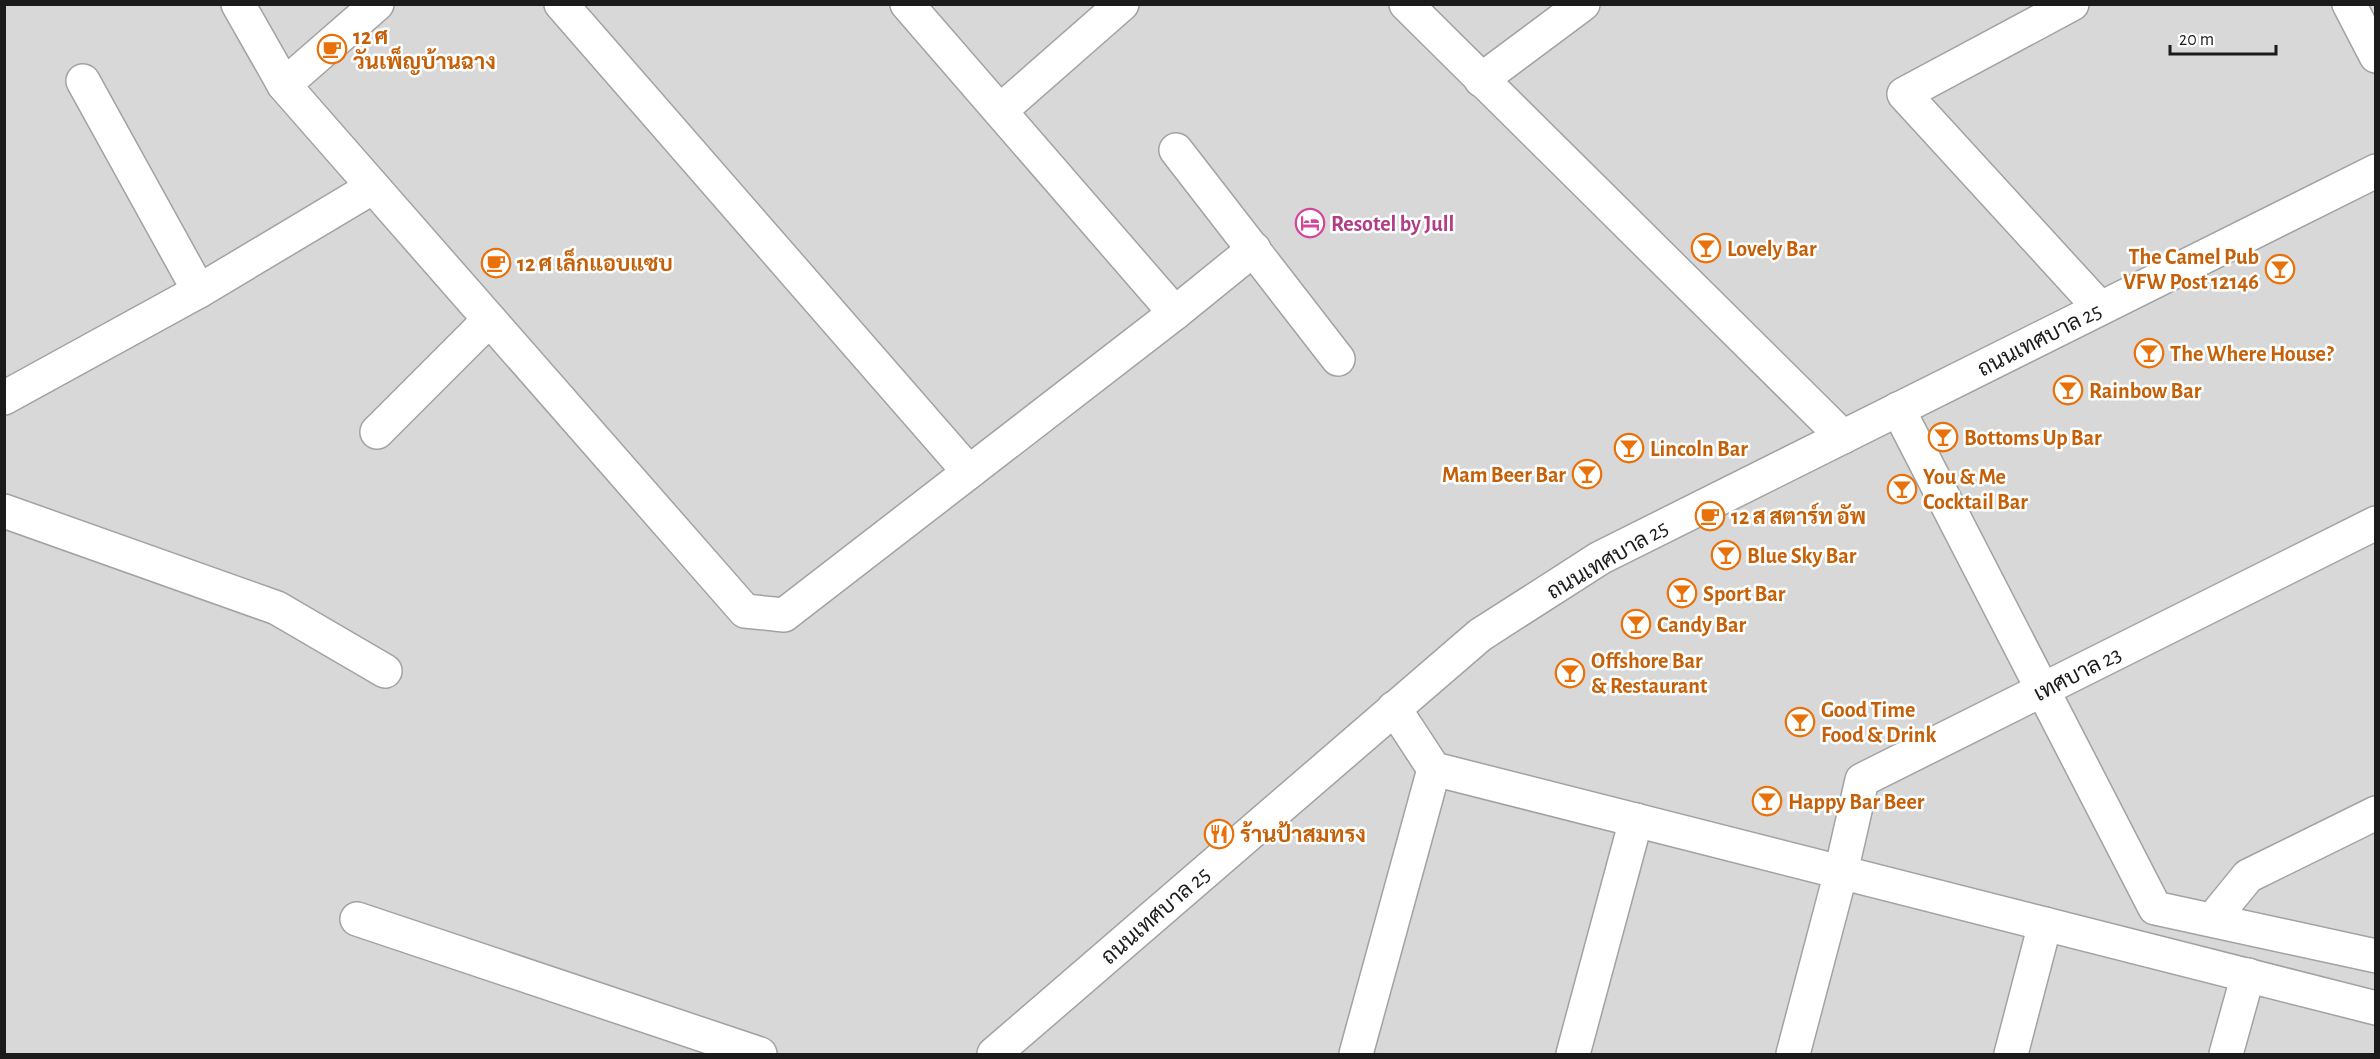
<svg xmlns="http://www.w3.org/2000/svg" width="2380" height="1059" font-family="'Alegreya Sans',Sarabun,sans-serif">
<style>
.residential{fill:#d9d8d8}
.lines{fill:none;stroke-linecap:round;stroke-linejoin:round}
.minor-casing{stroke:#a2a2a2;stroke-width:36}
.minor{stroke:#fff;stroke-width:33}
.labels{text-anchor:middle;stroke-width:5;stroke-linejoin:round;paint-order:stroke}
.food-label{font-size:22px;font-weight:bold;fill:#c56008;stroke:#fff;text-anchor:start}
.hotel-label{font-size:22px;font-weight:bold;fill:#b23c85;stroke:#fff;text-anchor:start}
.street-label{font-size:22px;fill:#1b1b1b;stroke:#fff}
</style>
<rect width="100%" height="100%" fill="#ece8e1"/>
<!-- residential -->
<rect class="residential" x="5" y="5" width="2370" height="1049"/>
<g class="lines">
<!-- minor casing -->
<g class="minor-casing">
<g id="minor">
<path d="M238,4L284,85L745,611L784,615L1175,313L1254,249"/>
<path d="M561,4L969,472"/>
<path d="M907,4L1175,313"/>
<path d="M1406,4L1843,437"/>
<path d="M2072,4L1904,94L2100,308"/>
<path d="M2349,4L2376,56"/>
<path d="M1481,80L1583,4"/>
<path d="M83,81L199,291"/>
<path d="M284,85L377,4"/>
<path d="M1000,111L1122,4"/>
<path d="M1176,150L1338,359"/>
<path d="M4,398L199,291L373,187"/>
<path d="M1898,409L2155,908L2376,956"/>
<path d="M377,432L489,320"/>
<path d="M4,511L277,608L385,671"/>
<path d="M1394,708L1434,769L2376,1008"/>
<path d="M357,919L760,1054"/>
<path d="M2213,919L2248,876L2376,813"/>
<path d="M994,1054L1480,635L1600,558L2376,171"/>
<path d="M1356,1054L1434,769"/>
<path d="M1573,1054L1636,820"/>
<path d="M1793,1054L1841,872L1862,780L2376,523"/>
<path d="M2011,1054L2045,924"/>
<path d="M2226,1054L2248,975"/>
</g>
</g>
<!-- minor -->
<use href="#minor" class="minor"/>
</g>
<!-- icons -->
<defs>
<g id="cafe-ring" transform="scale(1.5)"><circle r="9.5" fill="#fff" stroke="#e8710a" stroke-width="1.5"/><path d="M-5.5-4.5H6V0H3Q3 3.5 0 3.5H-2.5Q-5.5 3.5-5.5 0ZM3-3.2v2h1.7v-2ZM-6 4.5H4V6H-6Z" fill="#e8710a"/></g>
<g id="hotel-ring" transform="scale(1.5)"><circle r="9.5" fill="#fff" stroke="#d1479c" stroke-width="1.5"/><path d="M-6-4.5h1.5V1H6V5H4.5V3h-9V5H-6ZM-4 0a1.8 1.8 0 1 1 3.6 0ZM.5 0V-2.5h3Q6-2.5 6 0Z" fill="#d1479c"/></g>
<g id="bar-ring" transform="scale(1.5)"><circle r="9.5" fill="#fff" stroke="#e8710a" stroke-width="1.5"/><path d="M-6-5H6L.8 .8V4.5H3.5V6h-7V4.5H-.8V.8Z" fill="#e8710a"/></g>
<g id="restaurant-ring" transform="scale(1.5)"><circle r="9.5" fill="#fff" stroke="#e8710a" stroke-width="1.5"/><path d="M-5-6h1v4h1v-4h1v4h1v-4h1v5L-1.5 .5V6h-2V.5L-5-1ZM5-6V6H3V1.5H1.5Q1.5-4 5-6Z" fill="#e8710a"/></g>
</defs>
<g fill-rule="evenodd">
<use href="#cafe-ring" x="332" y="49"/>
<use href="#hotel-ring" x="1310" y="223"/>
<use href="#bar-ring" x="1706" y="248"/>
<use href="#cafe-ring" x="496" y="263"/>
<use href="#bar-ring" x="2280" y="269"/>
<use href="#bar-ring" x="2149" y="353"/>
<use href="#bar-ring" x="2068" y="390"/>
<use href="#bar-ring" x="1943" y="437"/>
<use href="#bar-ring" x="1629" y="448"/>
<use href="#bar-ring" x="1587" y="474"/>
<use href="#bar-ring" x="1902" y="489"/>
<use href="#cafe-ring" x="1710" y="516"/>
<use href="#bar-ring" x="1726" y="555"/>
<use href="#bar-ring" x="1682" y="593"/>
<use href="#bar-ring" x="1636" y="624"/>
<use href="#bar-ring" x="1570" y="673"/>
<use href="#bar-ring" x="1800" y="722"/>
<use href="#bar-ring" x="1767" y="801"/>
<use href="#restaurant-ring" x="1219" y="834"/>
</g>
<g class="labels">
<!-- food labels -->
<g class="food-label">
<text x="353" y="44">12 ศ<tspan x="353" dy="25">วันเพ็ญบ้านฉาง</tspan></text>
<text x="1727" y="256">Lovely Bar</text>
<text x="2259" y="264" text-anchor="end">The Camel Pub<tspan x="2259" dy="25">VFW Post 12146</tspan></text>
<text x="517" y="271">12 ศ เล็กแอบแซบ</text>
<text x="2170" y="361">The Where House?</text>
<text x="2089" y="398">Rainbow Bar</text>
<text x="1964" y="445">Bottoms Up Bar</text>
<text x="1650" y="456">Lincoln Bar</text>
<text x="1566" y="482" text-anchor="end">Mam Beer Bar</text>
<text x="1923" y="484">You &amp; Me<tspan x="1923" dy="25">Cocktail Bar</tspan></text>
<text x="1731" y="524">12 ส สตาร์ท อัพ</text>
<text x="1747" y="563">Blue Sky Bar</text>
<text x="1703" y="601">Sport Bar</text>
<text x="1657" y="632">Candy Bar</text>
<text x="1591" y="668">Offshore Bar<tspan x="1591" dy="25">&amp; Restaurant</tspan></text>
<text x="1821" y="717">Good Time<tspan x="1821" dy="25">Food &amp; Drink</tspan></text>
<text x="1788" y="809">Happy Bar Beer</text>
<text x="1240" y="842">ร้านป้าสมทรง</text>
</g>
<!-- hotel labels -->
<g class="hotel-label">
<text x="1331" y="231">Resotel by Jull</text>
</g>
<!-- street labels -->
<g class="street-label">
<text transform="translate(2039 339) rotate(-27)" y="8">ถนนเทศบาล 25</text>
<text transform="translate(1607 559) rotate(-30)" y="8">ถนนเทศบาล 25</text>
<text transform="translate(2077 673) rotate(-27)" y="8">เทศบาล 23</text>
<text transform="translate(1155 915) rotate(-41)" y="8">ถนนเทศบาล 25</text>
</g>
</g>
<!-- border -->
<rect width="2380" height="1059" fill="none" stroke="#1b1b1b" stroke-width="12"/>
<!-- scale -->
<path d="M2170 45v9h106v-9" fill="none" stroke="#1b1b1b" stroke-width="3"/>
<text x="2179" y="45" font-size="18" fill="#1b1b1b" stroke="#ffffff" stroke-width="4.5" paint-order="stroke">20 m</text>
</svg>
